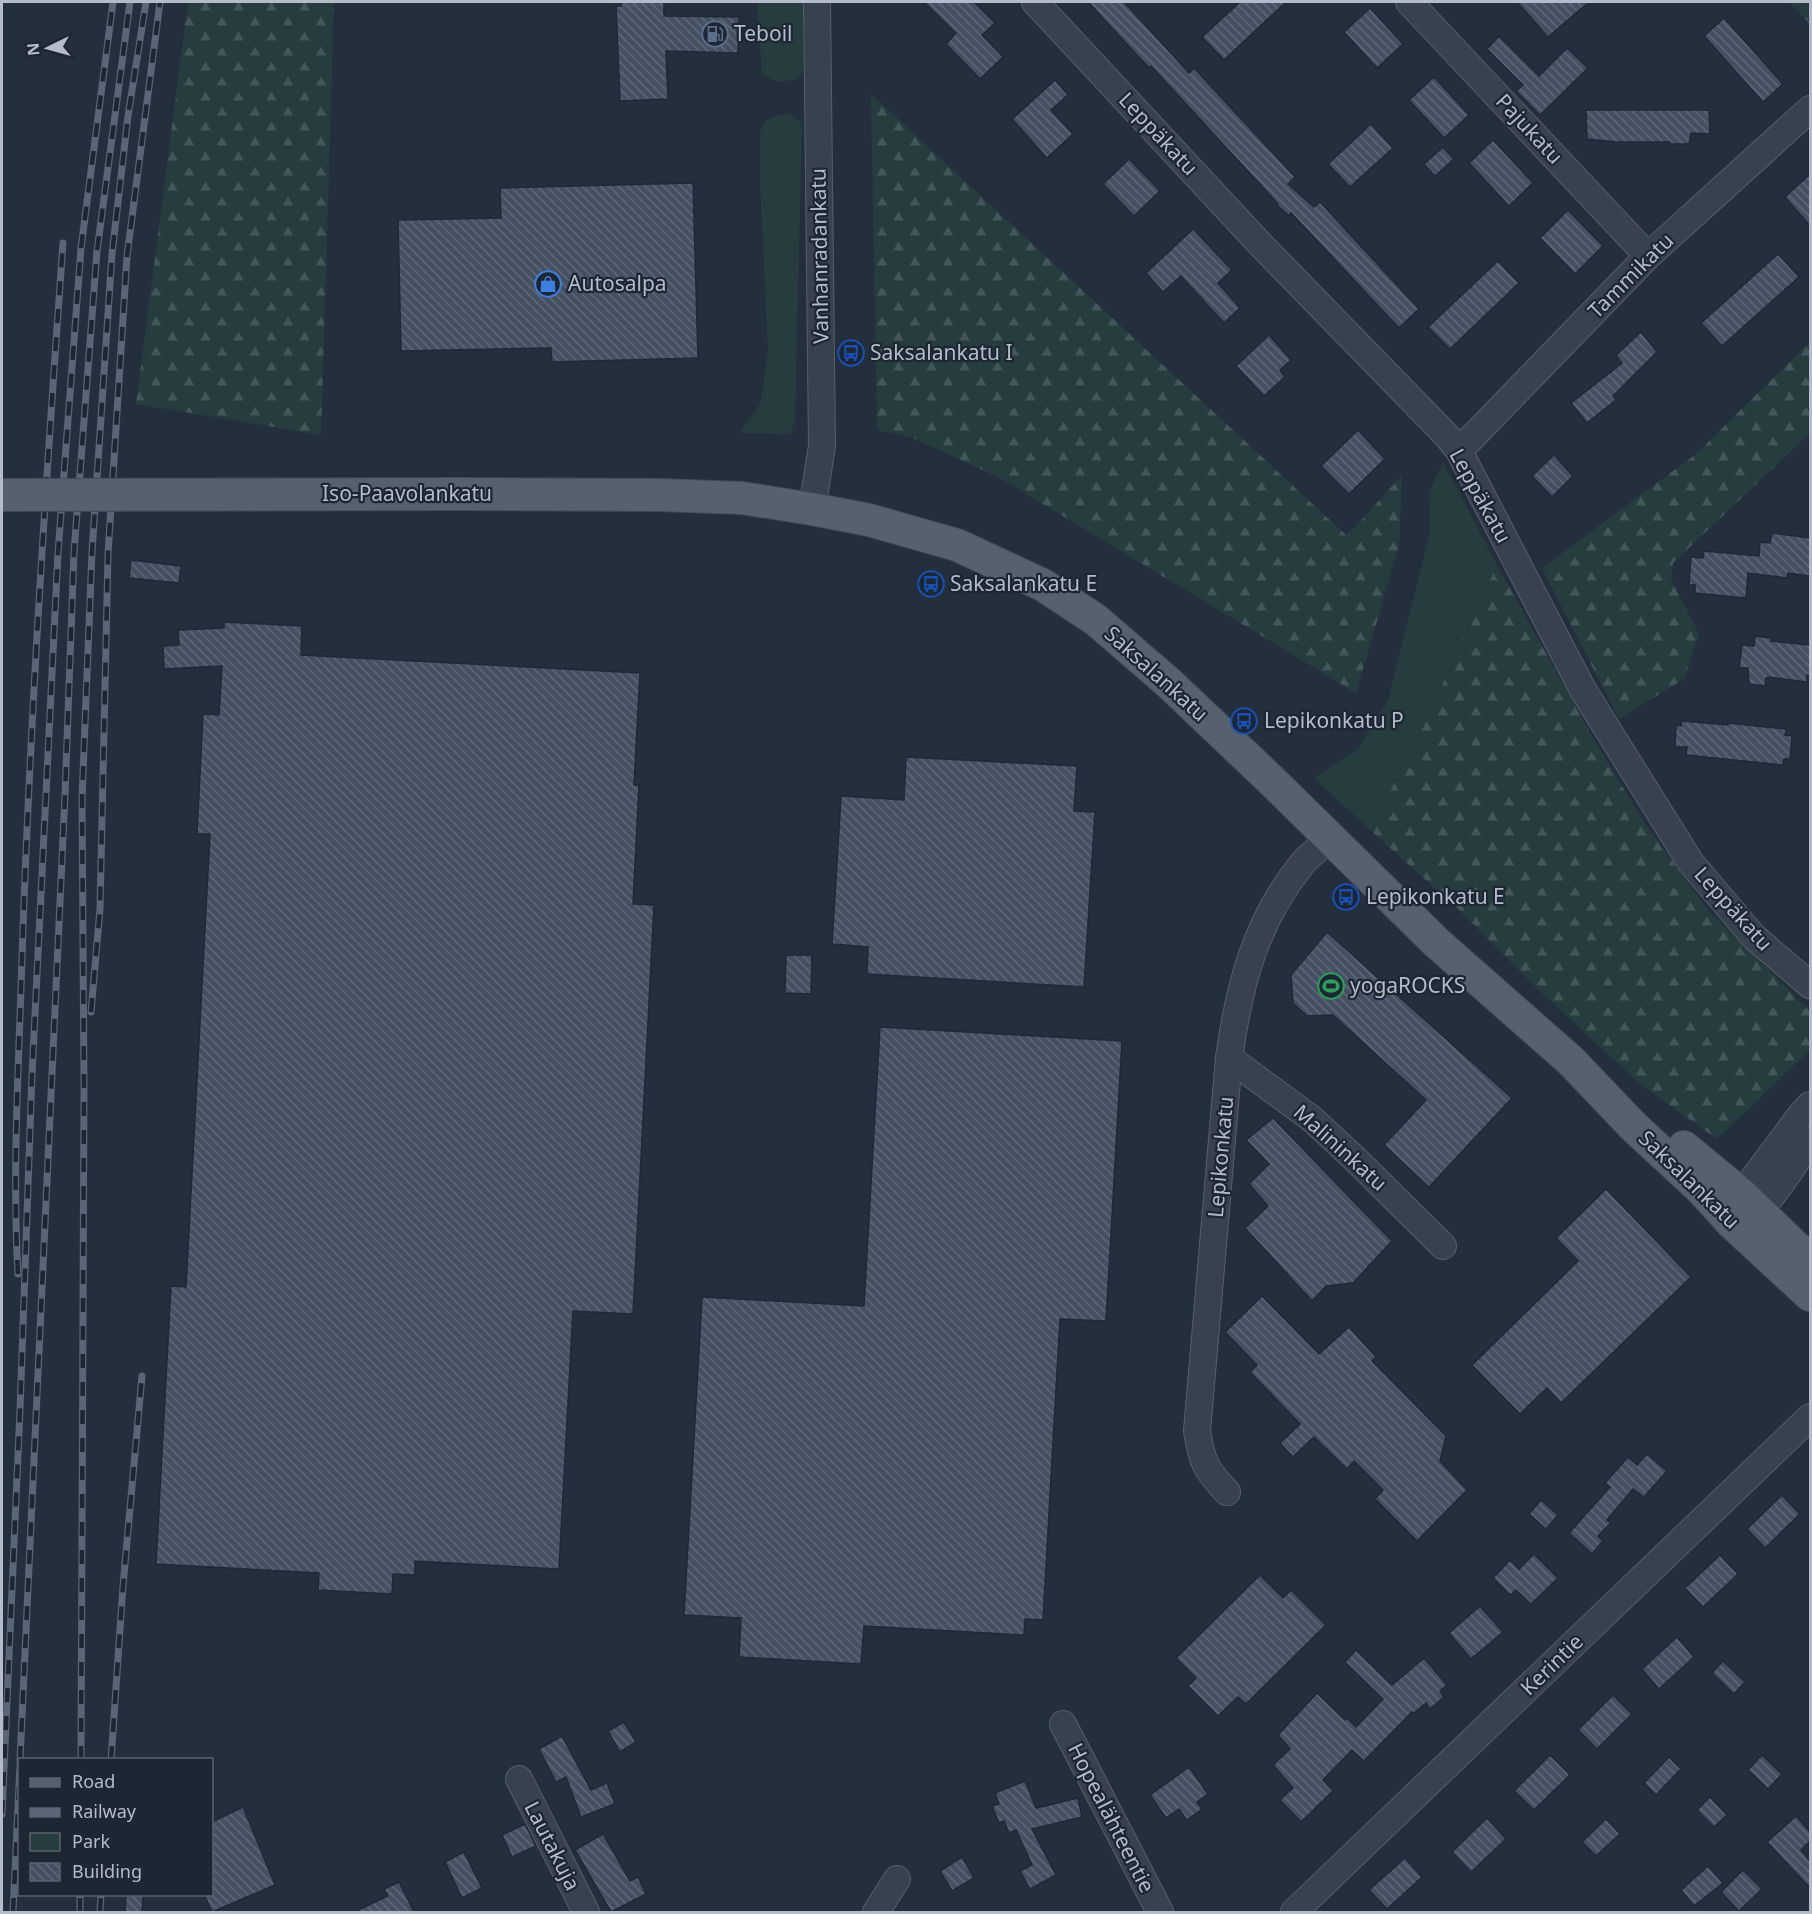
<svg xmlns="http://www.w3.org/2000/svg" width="1812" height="1914" font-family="'Noto Sans',sans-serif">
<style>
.green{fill:#263c3f}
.forest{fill:url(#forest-firs)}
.building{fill:url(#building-back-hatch);stroke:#1f2835;stroke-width:1.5}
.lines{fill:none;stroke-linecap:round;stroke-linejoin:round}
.minor-casing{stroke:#565f6c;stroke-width:28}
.major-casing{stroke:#414a57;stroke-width:34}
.minor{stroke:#38414e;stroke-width:26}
.major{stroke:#56606e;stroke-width:32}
.rail-casing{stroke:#5a6575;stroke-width:7}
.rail{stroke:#1d2633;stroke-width:4.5;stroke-dasharray:14;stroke-linecap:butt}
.major-bridge-casing{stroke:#414a57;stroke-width:34;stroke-linecap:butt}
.major-bridge{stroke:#56606e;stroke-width:32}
.labels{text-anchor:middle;stroke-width:4.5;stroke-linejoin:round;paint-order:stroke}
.poi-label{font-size:21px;fill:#b4bcc9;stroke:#1d2633;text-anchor:start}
.street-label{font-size:21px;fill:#b4bcc9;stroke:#1d2633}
</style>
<defs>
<pattern id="forest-firs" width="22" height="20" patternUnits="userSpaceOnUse" patternTransform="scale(1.5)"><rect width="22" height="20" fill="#263c3f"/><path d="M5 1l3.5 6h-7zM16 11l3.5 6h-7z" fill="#435659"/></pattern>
<pattern id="building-back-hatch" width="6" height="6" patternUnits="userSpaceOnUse" patternTransform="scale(1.5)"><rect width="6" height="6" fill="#455162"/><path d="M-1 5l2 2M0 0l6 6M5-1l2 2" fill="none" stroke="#5d6877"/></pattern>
</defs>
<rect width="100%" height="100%" fill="#242f3e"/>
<!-- green -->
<g class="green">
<path d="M757,2H804L803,72L795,80L779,82L762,75Z"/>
<path d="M789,113L802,123L795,421L790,434L740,433L760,404L768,352L760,181V132L765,121L775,116Z"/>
<path d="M1443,462L1497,565L1421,731L1370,830L1314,778L1358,749L1388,700L1430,533L1429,492Z"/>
</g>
<!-- forest -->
<g class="forest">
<path d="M188,2H334L321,435L136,404Z"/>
<path d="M1789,2H1810V24Z"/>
<path d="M871,94L1347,536L1402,475L1399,545L1356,693L1000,478L913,438L877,430Z"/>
<path d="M1810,342V433L1673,563L1671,580L1699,634L1684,679L1619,719L1542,568L1696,454Z"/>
<path d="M1497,565L1588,729L1643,821L1709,911L1810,1011V1050L1717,1139L1640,1084L1541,992L1456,907L1370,830L1421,731Z"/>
</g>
<!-- building -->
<g class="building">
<path d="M621,2H664V16L739,17L738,53L666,51L668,99L620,101L616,6H621Z"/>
<path d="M924,2H974L995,23L982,35L1003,57L980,79L946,44L956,33Z"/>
<path d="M1088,2H1124L1189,73L1194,68L1295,177L1288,184L1314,207L1320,202L1419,309L1399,328L1291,213L1289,216L1277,205L1278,204L1151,66L1149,68Z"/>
<path d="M1240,2H1286L1224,60L1202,37Z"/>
<path d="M1517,2H1589L1548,37Z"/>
<path d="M1370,8L1403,44L1377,68L1344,32Z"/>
<path d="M1724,18L1783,84L1763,102L1704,36Z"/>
<path d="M1499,36L1539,76L1567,48L1588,68L1540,115L1516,91L1523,85L1487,49Z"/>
<path d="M1434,77L1469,115L1444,138L1409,100Z"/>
<path d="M1055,80L1068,95L1051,110L1073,134L1047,158L1012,119Z"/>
<path d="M1586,110H1709L1710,134L1691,133L1689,144H1670V142H1617L1587,139Z"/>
<path d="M1371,124L1393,148L1350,187L1328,164Z"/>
<path d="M1493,140L1533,183L1509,206L1469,163Z"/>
<path d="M1443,147L1454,159L1435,176L1424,164Z"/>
<path d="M1129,159L1160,191L1134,216L1103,184Z"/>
<path d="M1810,174V226L1785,197Z"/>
<path d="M693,183L698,358L552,362L551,348L401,351L398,220L501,218L500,188Z"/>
<path d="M1568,210L1603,246L1575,274L1540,238Z"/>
<path d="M1193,229L1232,270L1218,283L1240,308L1224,323L1181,276L1163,292L1146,273Z"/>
<path d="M1778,254L1799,277L1722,346L1701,323Z"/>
<path d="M1498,261L1519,283L1450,349L1428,327Z"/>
<path d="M1641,332L1657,352L1613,396L1616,400L1587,423L1571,403L1622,363L1616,355Z"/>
<path d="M1269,335L1291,360L1280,370L1285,377L1264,396L1236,366Z"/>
<path d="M1358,430L1385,459L1349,494L1321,466Z"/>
<path d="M1554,455L1573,476L1552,497L1532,476Z"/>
<path d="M1772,533L1810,538V576L1788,573L1787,578L1748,573L1746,598L1695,593V585H1689L1691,557L1703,558L1704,551L1759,556L1760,542L1770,543Z"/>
<path d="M131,560L181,566L179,583L129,578Z"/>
<path d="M224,622L302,626L301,655L640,673L634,785H639L633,904L654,905L633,1314L573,1311L559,1569L415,1561V1575L393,1574L392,1594L318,1590L319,1573L156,1564L171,1286L186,1287L210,834H197L203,714L219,715L222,666L164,669L163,646L179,645L178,630L224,628Z"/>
<path d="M1755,636L1771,638V641L1810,645V676L1807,675V682L1769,677L1766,678L1765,686L1749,684L1748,668H1739L1742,645L1754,646Z"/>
<path d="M1681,721L1728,725V723L1786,729L1785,735L1792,736L1790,759H1784L1783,765L1686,755L1687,747H1675L1676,725L1681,726Z"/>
<path d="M906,757L1077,766L1074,811L1095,812L1084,987L867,974L868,947L832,944L841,796L904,800Z"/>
<path d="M1327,932L1512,1098L1429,1187L1384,1145L1426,1100L1333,1015L1307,1016L1293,1003L1291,975Z"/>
<path d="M786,955H812L811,994L785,993Z"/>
<path d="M880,1027L1122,1041L1106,1321L1060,1319L1043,1620L1025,1619L1024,1635L864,1626L861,1664L739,1657L741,1618L684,1615L702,1297L864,1306Z"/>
<path d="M1273,1118L1392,1241L1353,1283L1326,1286L1312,1301L1245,1228L1268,1206L1249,1184L1269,1164L1246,1140Z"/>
<path d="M1606,1189L1691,1277L1561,1403L1547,1388L1520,1414L1472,1365L1578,1261L1556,1238Z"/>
<path d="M1262,1296L1319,1354L1349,1327L1376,1357L1372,1361L1446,1436L1440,1461L1467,1490L1417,1541L1375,1499L1383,1490L1354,1461L1347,1469L1314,1437L1293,1457L1280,1443L1300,1424L1250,1372L1257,1365L1225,1332Z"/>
<path d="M1647,1454L1667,1471L1644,1497L1633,1489L1607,1520L1611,1523L1598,1536L1603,1541L1592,1554L1569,1533L1610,1487L1605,1483L1628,1457L1637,1465Z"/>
<path d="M1782,1495L1800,1514L1765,1548L1747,1529Z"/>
<path d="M1541,1500L1558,1515L1546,1529L1529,1514Z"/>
<path d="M1534,1554L1558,1578L1531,1604L1516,1590L1510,1595L1493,1578L1510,1560L1519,1569Z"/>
<path d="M1720,1555L1738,1574L1703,1607L1685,1588Z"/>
<path d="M1260,1575L1283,1598L1291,1590L1326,1625L1246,1704L1238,1697L1218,1716L1188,1686L1196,1678L1176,1658Z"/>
<path d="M1480,1606L1503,1632L1471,1659L1449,1633Z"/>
<path d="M1677,1637L1694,1657L1659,1689L1642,1669Z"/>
<path d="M1356,1650L1392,1685L1424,1658L1447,1685L1440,1691L1444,1697L1430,1709L1426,1703L1414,1713L1412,1712L1364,1761L1352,1750L1323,1780L1333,1791L1301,1822L1280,1800L1293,1788L1273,1765L1290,1749L1278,1735L1317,1693L1345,1720L1347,1718L1356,1727L1383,1699L1345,1662Z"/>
<path d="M1723,1661L1745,1682L1734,1694L1712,1673Z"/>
<path d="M1613,1695L1632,1714L1597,1749L1578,1730Z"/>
<path d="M624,1722L636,1742L620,1752L608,1731Z"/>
<path d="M562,1736L591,1790L607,1783L615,1804L581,1817L566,1777L556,1782L539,1749Z"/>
<path d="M1550,1755L1570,1775L1534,1810L1514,1791Z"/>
<path d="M1762,1755L1782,1774L1768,1789L1748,1770Z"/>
<path d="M1669,1757L1681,1769L1656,1795L1644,1783Z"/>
<path d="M1189,1767L1208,1794L1197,1802L1202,1809L1187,1820L1179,1809L1166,1818L1150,1795Z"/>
<path d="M1025,1781L1036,1808L1078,1798L1082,1817L1032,1829L1056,1875L1030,1889L1020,1871L1032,1865L1016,1830L1009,1833L1004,1821L999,1823L992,1806L999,1804L995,1793Z"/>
<path d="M1710,1797L1727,1815L1714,1827L1697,1810Z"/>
<path d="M243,1807L275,1885L212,1912L204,1894H212V1822Z"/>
<path d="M1796,1816L1810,1832V1841L1801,1850L1810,1861V1888L1767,1842Z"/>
<path d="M1487,1818L1506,1839L1471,1872L1452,1852Z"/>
<path d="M1606,1819L1620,1834L1596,1856L1582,1842Z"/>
<path d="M525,1824L536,1846L512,1857L502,1835Z"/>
<path d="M603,1834L630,1881L638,1877L646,1894L611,1912L575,1850Z"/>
<path d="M464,1852L482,1888L462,1898L445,1862Z"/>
<path d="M962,1857L974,1878L952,1891L940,1871Z"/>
<path d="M1405,1858L1422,1877L1387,1909L1369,1890Z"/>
<path d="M1708,1866L1723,1883L1694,1906L1681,1890Z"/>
<path d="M1743,1870L1762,1889L1739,1911L1721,1892Z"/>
<path d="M399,1882L414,1912H354L388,1896L384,1889Z"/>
<path d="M126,1894H143L142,1912H125Z"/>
</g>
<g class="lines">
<!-- minor casing -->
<g class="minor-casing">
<g id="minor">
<path d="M1035,2L1261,245L1448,437L1459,451L1583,690L1691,863L1754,937L1810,985"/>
<path d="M1409,2L1648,256"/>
<path d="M1459,451L1648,256L1810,109"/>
<path d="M812,509L822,446L817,2"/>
<path d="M1229,1058L1312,1119L1355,1159L1443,1246"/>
<path d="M1810,1105L1800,1116L1732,1207V1223C1736,1222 1742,1223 1746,1221C1762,1216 1800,1156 1810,1140"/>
<path d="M1227,1492C1205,1469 1202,1462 1197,1431L1229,1058C1239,986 1255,922 1302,864C1310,855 1320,847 1329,839"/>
<path d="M1063,1724L1160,1912"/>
<path d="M519,1779L586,1912"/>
<path d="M876,1912L897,1879"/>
<path d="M1294,1912L1810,1417"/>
</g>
</g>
<!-- major casing -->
<g class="major-casing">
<g id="major">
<path d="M460,494L660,495L742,498L812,509L869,520L957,545L1043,585L1096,620L1170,684L1273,782L1437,943L1571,1061L1633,1126L1701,1189L1732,1223L1810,1295"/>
<path d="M1684,1147L1741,1194L1810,1261"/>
</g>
</g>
<!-- minor -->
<use href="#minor" class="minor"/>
<!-- major -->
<use href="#major" class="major"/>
<!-- rail casing -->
<g class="rail-casing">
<g id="rail">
<path d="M91,1012L100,909L108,554L127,256L160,2"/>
<path d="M18,1274C12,1168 19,1063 22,957C30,719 46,481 63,243"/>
<path d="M20,1760L65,795L74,552L97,251L130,2"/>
<path d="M81,1760L84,1087L82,798L92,552L112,254L128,116L146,2"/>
<path d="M111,1760L123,1586L142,1376"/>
<path d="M2,1814L20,1410L32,1075L58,553L81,248L113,2"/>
<path d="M13,1912L20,1765"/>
<path d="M80,1912V1894"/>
<path d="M100,1912L101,1894"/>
</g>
</g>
<!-- rail -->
<use href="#rail" class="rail"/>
<!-- major-bridge casing -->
<g class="major-bridge-casing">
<path id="major-bridge" d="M2,495L460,494"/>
</g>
<!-- major-bridge -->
<use href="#major-bridge" class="major-bridge"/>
</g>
<!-- icons -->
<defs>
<g id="fuel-ring" transform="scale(1.35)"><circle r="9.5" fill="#1d2633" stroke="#5c6f8a" stroke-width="1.5"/><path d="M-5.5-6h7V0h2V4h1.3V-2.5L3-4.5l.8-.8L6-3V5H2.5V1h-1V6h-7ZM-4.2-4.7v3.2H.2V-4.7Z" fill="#5c6f8a"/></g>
<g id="shop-ring" transform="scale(1.35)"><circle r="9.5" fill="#1d2633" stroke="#3f7fe0" stroke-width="1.5"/><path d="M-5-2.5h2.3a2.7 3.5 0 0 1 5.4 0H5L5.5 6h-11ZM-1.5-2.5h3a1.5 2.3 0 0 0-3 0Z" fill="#3f7fe0"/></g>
<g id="bus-ring" transform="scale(1.35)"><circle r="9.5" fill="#1d2633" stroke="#1a4fb4" stroke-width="1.5"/><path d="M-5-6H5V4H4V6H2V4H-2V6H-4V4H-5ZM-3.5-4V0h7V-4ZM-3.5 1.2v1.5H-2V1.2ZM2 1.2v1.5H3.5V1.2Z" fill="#1a4fb4"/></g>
<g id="stadium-ring" transform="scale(1.35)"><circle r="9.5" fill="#1d2633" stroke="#2e9e5b" stroke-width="1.5"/><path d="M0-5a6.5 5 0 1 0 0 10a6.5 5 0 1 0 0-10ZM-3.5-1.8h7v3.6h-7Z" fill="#2e9e5b"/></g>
</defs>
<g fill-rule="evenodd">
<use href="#fuel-ring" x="715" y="34"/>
<use href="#shop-ring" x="548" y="284"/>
<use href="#bus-ring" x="851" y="353"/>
<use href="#bus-ring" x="931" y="584"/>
<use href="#bus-ring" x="1244" y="721"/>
<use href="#bus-ring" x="1346" y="897"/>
<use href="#stadium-ring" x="1331" y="986"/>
</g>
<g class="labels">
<!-- poi labels -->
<g class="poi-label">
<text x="734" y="41">Teboil</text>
<text x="568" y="291">Autosalpa</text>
<text x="870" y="360">Saksalankatu I</text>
<text x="950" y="591">Saksalankatu E</text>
<text x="1264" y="728">Lepikonkatu P</text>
<text x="1366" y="904">Lepikonkatu E</text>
<text x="1350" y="993">yogaROCKS</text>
</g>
<!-- street labels -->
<g class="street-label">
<text transform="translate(1529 129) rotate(47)" y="7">Pajukatu</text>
<text transform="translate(1158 134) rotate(47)" y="7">Leppäkatu</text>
<text transform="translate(820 256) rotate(-91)" y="7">Vanhanradankatu</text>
<text transform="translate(1631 276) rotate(-45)" y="7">Tammikatu</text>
<text x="407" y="501">Iso-Paavolankatu</text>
<text transform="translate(1480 496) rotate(61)" y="7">Leppäkatu</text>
<text transform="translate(1156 674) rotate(42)" y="7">Saksalankatu</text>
<text transform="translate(1733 909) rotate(48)" y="7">Leppäkatu</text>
<text transform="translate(1340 1148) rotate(42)" y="7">Malininkatu</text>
<text transform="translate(1221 1157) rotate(-85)" y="7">Lepikonkatu</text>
<text transform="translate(1689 1180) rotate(44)" y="7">Saksalankatu</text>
<text transform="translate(1552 1665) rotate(-44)" y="7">Kerintie</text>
<text transform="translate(1111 1818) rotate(63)" y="7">Hopealähteentie</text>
<text transform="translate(552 1846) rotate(63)" y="7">Lautakuja</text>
</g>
</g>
<!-- border -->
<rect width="1812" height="1914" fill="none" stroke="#b4bcc9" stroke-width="6"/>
<!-- legend -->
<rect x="18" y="1758" width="195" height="138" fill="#1d2633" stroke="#59626f" stroke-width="1.5"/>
<rect x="30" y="1778" width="30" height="9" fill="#56606e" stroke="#59626f" stroke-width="1.5"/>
<text x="72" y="1788" font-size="18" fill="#b4bcc9">Road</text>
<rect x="30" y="1808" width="30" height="9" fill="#5a6575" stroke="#59626f" stroke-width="1.5"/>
<text x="72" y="1818" font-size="18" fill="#b4bcc9">Railway</text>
<rect x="30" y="1833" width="30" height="18" fill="#263c3f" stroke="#59626f" stroke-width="1.5"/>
<text x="72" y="1848" font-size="18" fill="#b4bcc9">Park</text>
<rect x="30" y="1863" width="30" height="18" fill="url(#building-back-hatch)" stroke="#59626f" stroke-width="1.5"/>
<text x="72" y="1878" font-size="18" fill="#b4bcc9">Building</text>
<!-- north arrow -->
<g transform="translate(48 48) rotate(265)" stroke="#1d2633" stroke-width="4.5" paint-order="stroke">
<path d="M0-4.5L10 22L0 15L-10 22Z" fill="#b4bcc9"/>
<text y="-9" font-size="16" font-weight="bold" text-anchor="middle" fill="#b4bcc9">N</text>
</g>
</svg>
